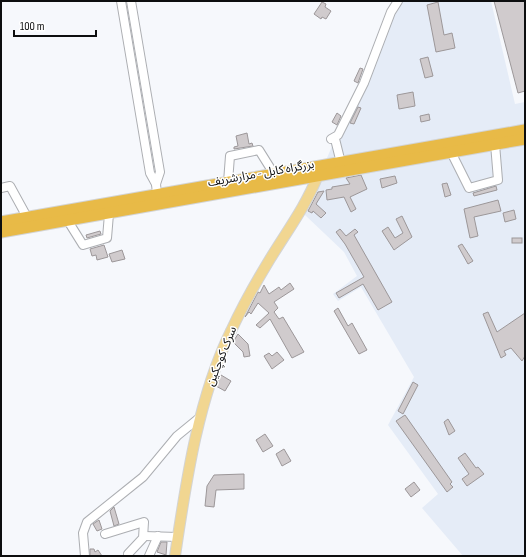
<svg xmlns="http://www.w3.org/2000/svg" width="526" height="557" font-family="'Sofia Sans Condensed','Noto Sans Arabic',sans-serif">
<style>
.built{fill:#e5ecf7}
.building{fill:#d0cbcd;stroke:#9c9799}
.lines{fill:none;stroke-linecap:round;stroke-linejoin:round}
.minor-casing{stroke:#acaeb2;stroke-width:10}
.major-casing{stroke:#d3d4d4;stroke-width:12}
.highway-casing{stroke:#d3d4d4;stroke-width:13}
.minor{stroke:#fff;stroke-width:8}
.major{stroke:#f1d691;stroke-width:10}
.highway{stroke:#e8ba47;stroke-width:11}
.labels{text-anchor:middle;stroke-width:3;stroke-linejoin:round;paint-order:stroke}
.street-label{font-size:12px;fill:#0d0e0f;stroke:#fff}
</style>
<rect width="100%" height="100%" fill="#f6f8fc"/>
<!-- built -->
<path class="built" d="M402,1H491L515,104L525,102V556H463L422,508L438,494L388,425L414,377L361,287L338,301L333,294L357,276L344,252L305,215L304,211L378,40Z"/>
<!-- building -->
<g class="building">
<path d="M494,1H525V91L518,93Z"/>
<path d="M322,2L326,4L325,7L331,11L326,19L322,17L321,19L314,14Z"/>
<path d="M438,2L444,35L452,33L455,48L436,52L427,5Z"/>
<path d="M428,57L433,76L425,78L420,59Z"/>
<path d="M360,68L363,69L358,83L354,81Z"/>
<path d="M413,92L415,106L399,109L397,95Z"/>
<path d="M358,107L361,108L354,124L350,123Z"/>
<path d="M337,113L341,116L337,125L332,122Z"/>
<path d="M429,114L430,120L421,122L420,116Z"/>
<path d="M247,133L249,144L252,143L253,146L234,149V147L238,146L236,136Z"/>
<path d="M361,175L367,189L350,197L356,209L351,212L344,197L327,200L326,190L332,189V187L350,184L346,178Z"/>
<path d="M395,176L397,183L382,188L380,179Z"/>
<path d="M447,183L451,195L445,197L442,184Z"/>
<path d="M496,186L497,190L474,196L473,193Z"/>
<path d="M324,191L316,204L326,213L321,218L313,211L312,213L308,211L318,192Z"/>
<path d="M498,200L501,211L474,217L478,236L470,238L464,209Z"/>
<path d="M514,210L516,219L505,222L503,213Z"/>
<path d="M402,216L412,237L394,250L382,231L388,227L395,238L403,233L396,219Z"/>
<path d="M340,229L346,236L355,229L358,232L354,235L392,302L378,310L363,284L339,298L336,293L364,277L345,244L336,232Z"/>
<path d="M100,231L101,234L87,238L86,235Z"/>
<rect x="512" y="238" width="10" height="5"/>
<path d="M462,244L473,261L468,264L458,246Z"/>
<path d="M104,245L108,257L97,260L96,255L92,256L90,249Z"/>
<path d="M122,250L125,259L112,262L109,254Z"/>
<path d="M290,283L294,289L274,302L278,308L274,312L279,319L283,317L304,352L292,358L270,319L260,328L256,325L269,313L258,303L251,314L249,312L245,317L258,292L260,293L264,285L269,294L279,287L281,290Z"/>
<path d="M338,308L348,326L352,323L367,350L359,354L334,311Z"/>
<path d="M488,312L497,332L525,313V356L522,361L511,348L504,351L506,355L501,358L483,314Z"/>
<path d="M238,334L248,344L250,356L244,357L243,352L233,342Z"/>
<path d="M277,352L284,360L272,369L264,356L269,353L272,356Z"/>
<path d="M221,375L231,381L225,391L216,386Z"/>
<path d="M413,382L418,385L403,414L398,411Z"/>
<path d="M405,415L452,482L450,484L453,487L447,492L396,421Z"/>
<path d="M448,419L455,431L449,435L444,422Z"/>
<path d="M265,434L273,446L263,452L256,440Z"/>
<path d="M284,449L291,461L282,466L276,454Z"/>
<path d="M465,453L476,468L478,467L484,474L467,486L462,479L469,474L458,458Z"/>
<path d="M244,474V489L216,490L214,507L205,506L207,486L214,475Z"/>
<path d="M414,482L420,490L411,497L405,489Z"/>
<path d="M114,507L119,524L114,526L110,511Z"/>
<path d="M99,520L102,529L97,531L93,524Z"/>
<path d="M161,542H167L166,555L157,552Z"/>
<path d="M90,549H94L95,552L98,550L102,556H90Z"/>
</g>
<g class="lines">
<!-- minor casing -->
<g class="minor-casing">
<g id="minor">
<path d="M121,1L150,173L156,184"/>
<path d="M131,1L160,172L156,184L157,194"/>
<path d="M331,139L338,135L364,83L391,12L398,1"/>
<path d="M335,139L341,163"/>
<path d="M451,152L469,188L498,180L495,144"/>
<path d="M228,182L230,156L259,150L274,174"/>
<path d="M1,188L10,186L27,217"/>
<path d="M68,221L83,245L107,238L109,214"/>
<path d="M105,534L144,522L143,538L128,554"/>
<path d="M144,536L178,537"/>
<path d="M85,556L83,533L87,522L143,477L177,436L199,418"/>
<path d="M149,556L158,536"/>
</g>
</g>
<!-- major casing -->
<g class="major-casing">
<path id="major" d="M175,556C186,482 198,398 231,331C242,307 256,282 270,259C287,231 306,206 318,175"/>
</g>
<!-- highway casing -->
<g class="highway-casing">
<g id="highway">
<path d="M1,222L525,130"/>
<path d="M1,232L525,139"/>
</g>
</g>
<!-- minor -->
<use href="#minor" class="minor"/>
<!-- major -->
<use href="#major" class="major"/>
<!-- highway -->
<use href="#highway" class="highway"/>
</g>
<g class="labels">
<!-- street labels -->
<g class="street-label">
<text transform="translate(261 173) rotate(-10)" y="4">بزرگراه کابل - مزارشریف</text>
<text transform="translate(221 356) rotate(-68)" y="4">سرک کوچکین</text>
</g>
</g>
<!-- border -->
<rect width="526" height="557" fill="none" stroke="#0d0e0f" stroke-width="4"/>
<!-- scale -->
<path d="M14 30v6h82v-6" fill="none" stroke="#0d0e0f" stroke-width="2"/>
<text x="20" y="30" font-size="12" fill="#0d0e0f" stroke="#ffffff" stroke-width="3" paint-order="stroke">100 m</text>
</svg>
